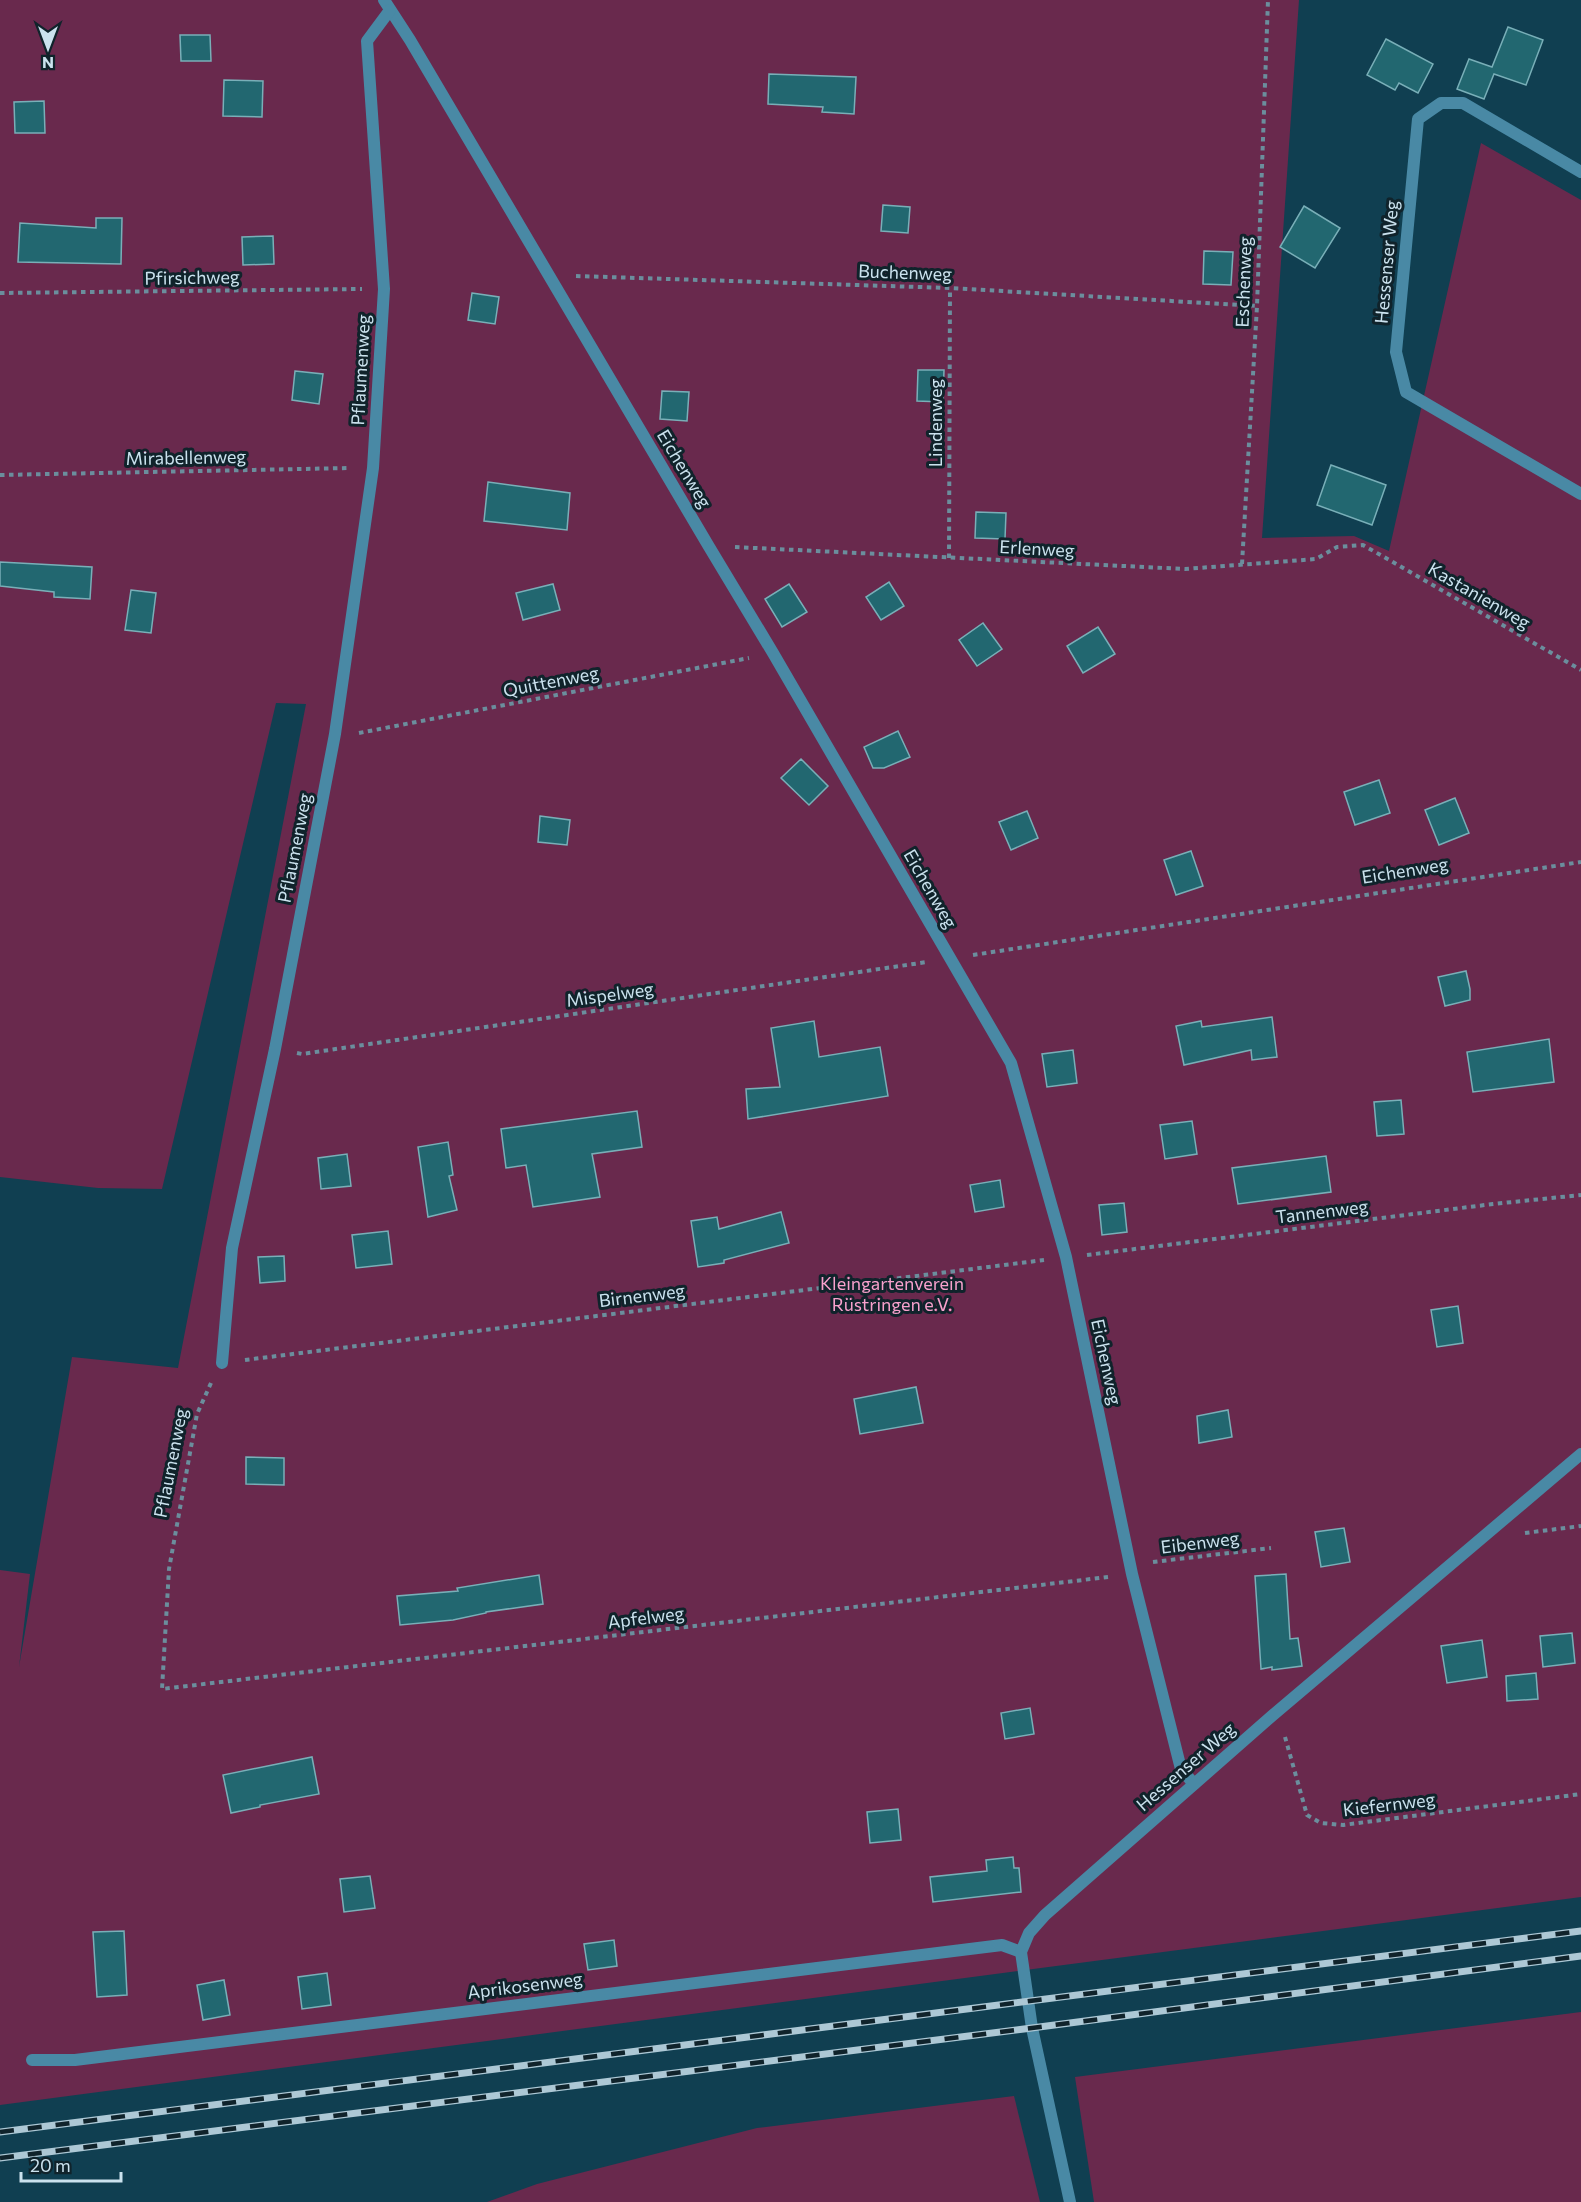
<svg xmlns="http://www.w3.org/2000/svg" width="1581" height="2202" font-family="Commissioner,sans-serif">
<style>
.green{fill:#69294d}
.building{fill:#226770;stroke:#79afb8;stroke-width:1.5}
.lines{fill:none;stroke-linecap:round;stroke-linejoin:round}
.path{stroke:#6b8e9d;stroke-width:4;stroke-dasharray:4.5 4.5;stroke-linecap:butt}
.service{stroke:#4989a5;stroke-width:12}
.minor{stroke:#4989a5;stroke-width:12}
.rail-casing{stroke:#adc8d5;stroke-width:7}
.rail{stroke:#10232b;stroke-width:4.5;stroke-dasharray:14;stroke-linecap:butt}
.labels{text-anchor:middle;stroke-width:6;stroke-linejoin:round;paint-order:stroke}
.street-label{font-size:18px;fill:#cbe2ee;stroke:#10232b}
.park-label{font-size:18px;fill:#f8a1cd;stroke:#10232b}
</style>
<rect width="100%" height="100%" fill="#103f51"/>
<!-- green -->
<g class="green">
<path d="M0,0H1299L1262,538L1354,536L1389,551L1481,143L1581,200V1897L0,2105V1570L30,1574L19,1667L72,1357L178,1368L306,704L276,703L162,1189L98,1188L0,1177Z"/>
<path d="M1581,2012V2202H1094L1075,2077Z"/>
<path d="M1014,2096L1040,2202H487L537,2184L757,2128Z"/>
</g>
<!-- building -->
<g class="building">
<path d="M1508,27L1543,40L1526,85L1494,74L1484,99L1457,89L1469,59L1492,67Z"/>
<path d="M180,35H210L211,61H181Z"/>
<path d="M1386,39L1433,64L1418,93L1399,83L1395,90L1367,75Z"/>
<path d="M769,74L856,77L854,114L822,112L823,107L768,104Z"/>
<path d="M224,80L263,81L262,117L223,116Z"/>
<path d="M44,101L45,133H15L14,102Z"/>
<path d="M883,205L910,207L908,233L881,231Z"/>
<path d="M1304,206L1340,228L1315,268L1280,247Z"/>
<path d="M96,218H122L121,264L18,262L20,223L96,228Z"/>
<path d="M273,236L274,264L243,265L242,237Z"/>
<path d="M1204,251L1233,252L1231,285L1203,284Z"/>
<path d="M472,293L499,297L495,324L468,320Z"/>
<path d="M918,370H944L943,402L917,401Z"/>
<path d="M295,371L323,374L319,404L292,400Z"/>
<path d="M662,391L689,392L687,421L660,419Z"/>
<path d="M1331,465L1386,485L1372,525L1317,505Z"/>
<path d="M488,482L570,493L567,530L484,521Z"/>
<path d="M976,512L1006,513L1005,539L975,538Z"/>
<path d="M0,562L92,567L90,599L54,597V592L0,586Z"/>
<path d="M889,582L904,606L881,620L866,597Z"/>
<path d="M553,584L560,610L523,620L516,593Z"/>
<path d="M789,584L807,612L782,627L765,599Z"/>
<path d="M131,590L156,593L151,633L125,630Z"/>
<path d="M983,623L1002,649L977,666L959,640Z"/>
<path d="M1098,627L1115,654L1083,673L1067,646Z"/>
<path d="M898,731L910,757L884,768H873L864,747Z"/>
<path d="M801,759L828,786L809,805L781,778Z"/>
<path d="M1379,780L1390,813L1355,825L1344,792Z"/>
<path d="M1455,798L1469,833L1439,845L1425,810Z"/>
<path d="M1027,811L1038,838L1011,850L999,822Z"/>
<path d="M540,816L570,820L567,845L538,842Z"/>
<path d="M1191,851L1203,886L1176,895L1164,860Z"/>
<path d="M1466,971L1470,989V1000L1445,1006L1438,977Z"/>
<path d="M1272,1017L1277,1057L1252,1060L1251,1050L1184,1065L1176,1026L1201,1021L1202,1027Z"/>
<path d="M814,1021L819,1057L880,1047L888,1096L748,1119L746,1089L780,1087L771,1028Z"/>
<path d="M1549,1039L1554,1082L1473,1092L1467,1052Z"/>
<path d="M1073,1050L1077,1083L1047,1087L1042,1054Z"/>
<path d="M1401,1100L1404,1134L1377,1136L1374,1102Z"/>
<path d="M637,1111L642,1147L592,1154L600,1197L533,1207L526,1165L506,1168L501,1129Z"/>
<path d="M1192,1121L1197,1154L1165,1159L1160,1125Z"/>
<path d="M448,1142L453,1175L449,1176L457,1210L428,1217L418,1147Z"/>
<path d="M347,1154L351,1186L321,1189L318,1158Z"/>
<path d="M1326,1156L1331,1192L1238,1204L1232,1168Z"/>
<path d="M1000,1180L1004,1207L975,1212L970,1185Z"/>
<path d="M1124,1203L1127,1232L1102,1235L1099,1205Z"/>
<path d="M781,1212L789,1243L724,1260V1263L698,1267L691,1221L717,1217L719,1229Z"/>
<path d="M388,1231L392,1264L356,1268L352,1235Z"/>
<path d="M284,1256L285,1281L260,1283L258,1257Z"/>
<path d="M1458,1306L1463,1343L1437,1347L1431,1310Z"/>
<path d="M916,1387L923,1423L860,1434L854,1399Z"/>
<path d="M1228,1410L1232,1437L1199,1443L1197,1416Z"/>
<path d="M246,1457L284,1458V1485L246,1484Z"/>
<path d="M1344,1528L1350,1562L1321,1567L1315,1532Z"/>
<path d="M1286,1574L1290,1639L1298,1638L1302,1666L1272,1670V1667L1261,1669L1255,1576Z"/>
<path d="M539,1575L543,1604L486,1612V1613L453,1620L400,1625L397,1596L458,1591L457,1588Z"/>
<path d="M1572,1633L1575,1663L1543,1667L1540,1636Z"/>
<path d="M1482,1640L1487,1677L1447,1683L1441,1646Z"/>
<path d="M1536,1673L1538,1699L1507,1701L1506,1676Z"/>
<path d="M1030,1708L1034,1734L1005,1739L1001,1713Z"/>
<path d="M312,1757L319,1794L260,1805V1807L231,1813L223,1775Z"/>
<path d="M898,1809L901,1840L870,1843L867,1812Z"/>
<path d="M1013,1857L1014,1868H1019L1021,1892L933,1902L930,1877L987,1871L986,1860Z"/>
<path d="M370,1876L375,1908L344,1912L340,1879Z"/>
<path d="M124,1931L127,1995L97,1997L93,1932Z"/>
<path d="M614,1940L617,1966L588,1970L584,1944Z"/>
<path d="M327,1973L331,2005L302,2009L298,1977Z"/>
<path d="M224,1980L230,2015L203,2020L197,1985Z"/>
</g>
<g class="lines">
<!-- path -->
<g class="path">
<path d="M576,276L950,288L1257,306"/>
<path d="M0,293L362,289"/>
<path d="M0,475L350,468"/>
<path d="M735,547L1185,569L1316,559L1337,547L1363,545L1581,670"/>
<path d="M949,558L950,288"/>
<path d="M1242,564L1257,306L1268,0"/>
<path d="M359,733L749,658"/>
<path d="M973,955L1581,862"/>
<path d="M297,1053L302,1054L927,962"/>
<path d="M1087,1255L1493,1204L1581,1195"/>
<path d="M245,1360L1044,1260"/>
<path d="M211,1383L197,1414L169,1569L162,1689L1108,1577"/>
<path d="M1525,1533L1581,1526"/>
<path d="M1153,1562L1271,1548"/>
<path d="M1285,1737L1307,1815L1321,1823L1343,1825L1581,1794"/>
</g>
<!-- service -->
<g class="service">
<path d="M384,0L410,40L708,545L773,653L1011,1063L1066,1257L1132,1574L1181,1769L1194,1784"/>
<path d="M1581,172L1463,103H1441L1418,119L1396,352L1406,392L1581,494"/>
<path d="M222,1363L232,1248L275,1049L335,734L373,468L384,289L367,41L390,10"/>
<path d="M32,2060H75L1002,1945L1021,1952"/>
</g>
<!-- minor -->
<path class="minor" d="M1070,2202L1032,2028L1021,1952L1029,1933L1045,1915L1273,1715L1581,1454"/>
<!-- rail casing -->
<g class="rail-casing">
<g id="rail">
<path d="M0,2132L1581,1931"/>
<path d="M0,2158L1024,2029L1581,1956"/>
</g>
</g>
<!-- rail -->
<use href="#rail" class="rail"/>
</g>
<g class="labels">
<!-- street labels -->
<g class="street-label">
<text transform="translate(1387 262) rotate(-85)" y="6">Hessenser Weg</text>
<text transform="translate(905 273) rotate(2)" y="6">Buchenweg</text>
<text transform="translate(192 278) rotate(-1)" y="6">Pfirsichweg</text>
<text transform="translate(1244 282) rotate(-88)" y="6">Eschenweg</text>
<text transform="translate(361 370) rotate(-87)" y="6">Pflaumenweg</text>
<text transform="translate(936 423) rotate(-90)" y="6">Lindenweg</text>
<text transform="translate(186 458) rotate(-1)" y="6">Mirabellenweg</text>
<text transform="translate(684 469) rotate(59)" y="6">Eichenweg</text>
<text transform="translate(1037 549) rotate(3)" y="6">Erlenweg</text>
<text transform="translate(1479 596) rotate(30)" y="6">Kastanienweg</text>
<text transform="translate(551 682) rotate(-11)" y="6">Quittenweg</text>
<text transform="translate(295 848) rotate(-79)" y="6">Pflaumenweg</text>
<text transform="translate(1405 871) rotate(-9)" y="6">Eichenweg</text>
<text transform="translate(930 889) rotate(60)" y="6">Eichenweg</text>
<text transform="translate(610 995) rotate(-8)" y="6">Mispelweg</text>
<text transform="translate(1322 1212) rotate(-7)" y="6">Tannenweg</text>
<text transform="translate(642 1296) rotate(-7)" y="6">Birnenweg</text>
<text transform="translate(1106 1362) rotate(78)" y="6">Eichenweg</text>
<text transform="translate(171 1463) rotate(-79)" y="6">Pflaumenweg</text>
<text transform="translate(1200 1543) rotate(-7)" y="6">Eibenweg</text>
<text transform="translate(646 1618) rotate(-7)" y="6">Apfelweg</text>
<text transform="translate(1186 1767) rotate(-41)" y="6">Hessenser Weg</text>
<text transform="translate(1389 1805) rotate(-7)" y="6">Kiefernweg</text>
<text transform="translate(525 1986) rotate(-7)" y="6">Aprikosenweg</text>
</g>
<!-- park labels -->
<g class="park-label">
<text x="892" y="1290">Kleingartenverein<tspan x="892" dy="21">Rüstringen e.V.</tspan></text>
</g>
</g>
<!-- north arrow -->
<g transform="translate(48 48) rotate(180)" stroke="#10232b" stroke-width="4.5" paint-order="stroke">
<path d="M0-4.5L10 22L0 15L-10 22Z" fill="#cbe2ee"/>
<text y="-9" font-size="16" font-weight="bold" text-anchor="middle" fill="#cbe2ee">N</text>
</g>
<!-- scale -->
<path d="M21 2172v9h100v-9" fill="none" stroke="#cbe2ee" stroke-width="3"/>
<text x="30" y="2172" font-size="18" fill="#cbe2ee" stroke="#10232b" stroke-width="4.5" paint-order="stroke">20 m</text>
</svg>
